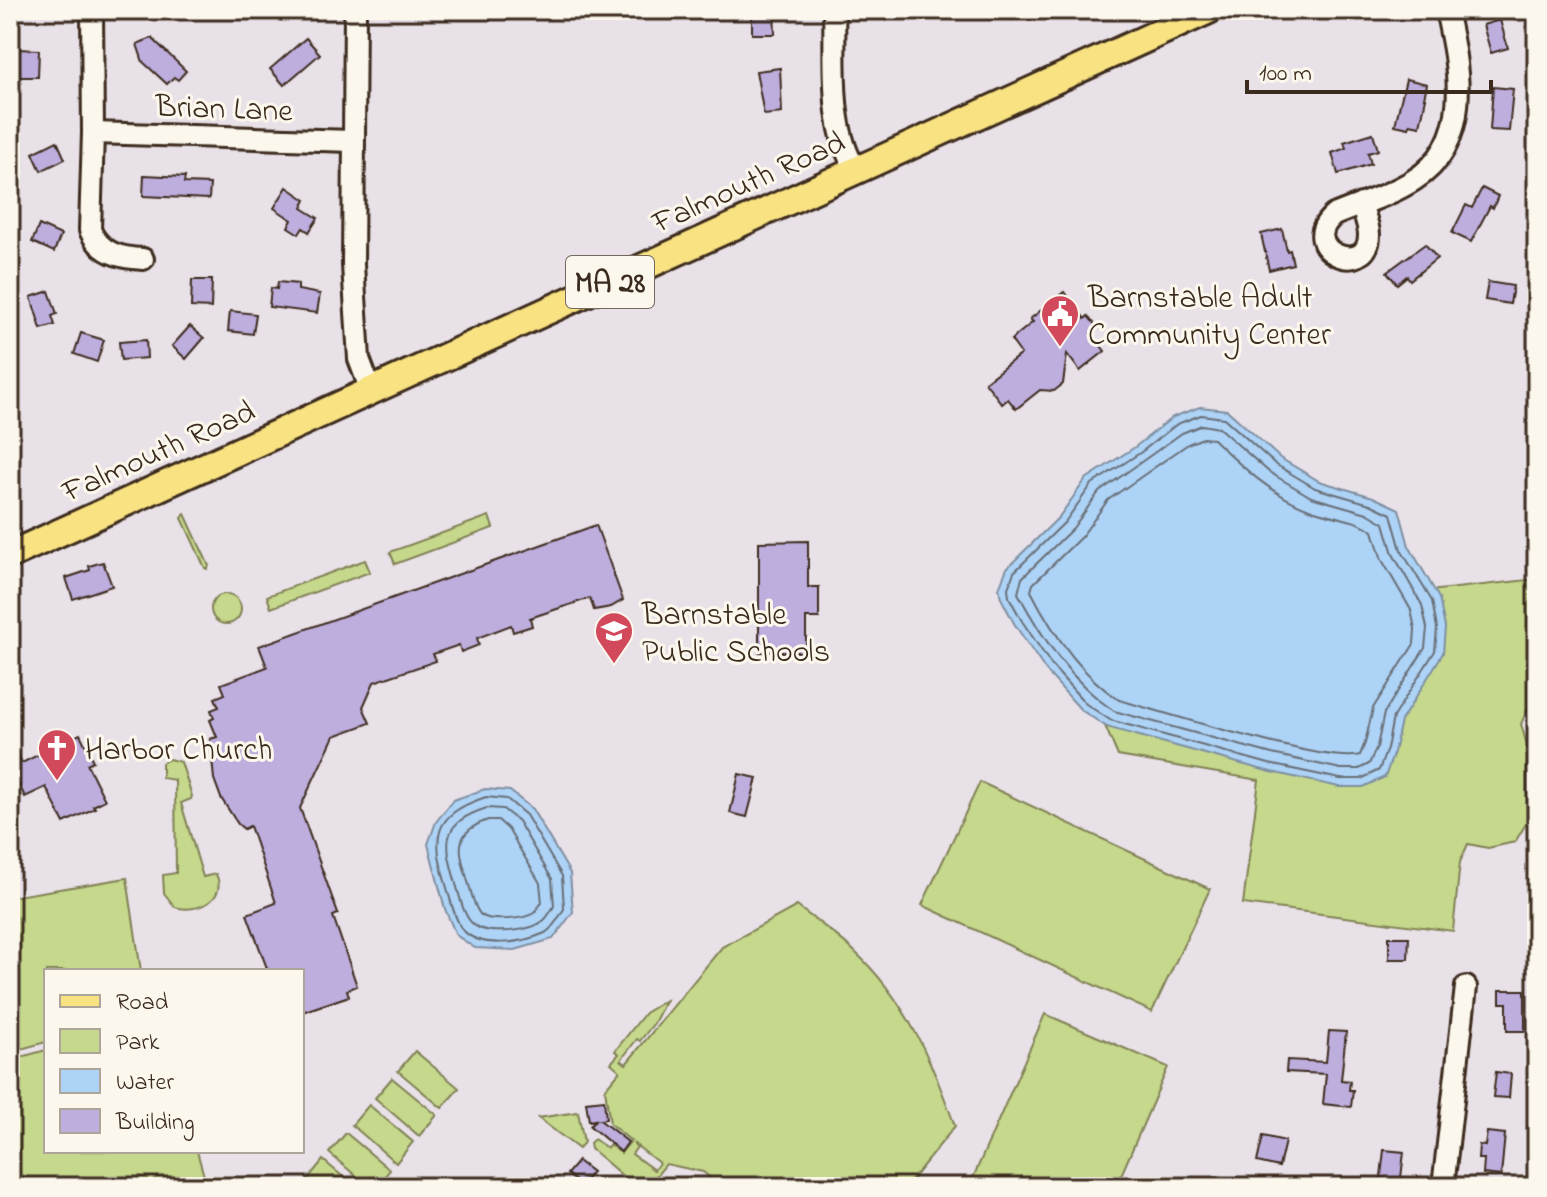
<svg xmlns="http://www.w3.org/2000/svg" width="1547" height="1197" font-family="'Indie Flower',sans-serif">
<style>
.green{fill:#c5d88c;stroke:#808155;stroke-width:2;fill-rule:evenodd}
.water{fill:#add3f7;stroke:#7f8fa0;stroke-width:2}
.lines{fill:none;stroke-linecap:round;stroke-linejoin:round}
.shore{stroke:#696e75;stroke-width:2}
.building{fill:#beaede;stroke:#3b2a1e;stroke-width:2}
.minor-casing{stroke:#3b2a1e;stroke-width:26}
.major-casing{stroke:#3b2a1e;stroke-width:32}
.minor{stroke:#fbf7ec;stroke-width:20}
.major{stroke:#f8e281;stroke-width:26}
.labels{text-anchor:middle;stroke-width:6;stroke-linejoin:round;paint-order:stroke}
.shield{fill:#fbf7ec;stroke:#75685c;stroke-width:2}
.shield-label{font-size:30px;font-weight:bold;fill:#3b2a1e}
.street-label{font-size:32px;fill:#3b2a1e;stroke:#fbf7ec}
.poi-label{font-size:32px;fill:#3b2a1e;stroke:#fbf7ec;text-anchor:start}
</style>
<rect width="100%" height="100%" fill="#e9e1e8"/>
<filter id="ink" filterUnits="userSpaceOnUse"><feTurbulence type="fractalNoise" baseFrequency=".0125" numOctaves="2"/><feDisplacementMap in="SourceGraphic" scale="16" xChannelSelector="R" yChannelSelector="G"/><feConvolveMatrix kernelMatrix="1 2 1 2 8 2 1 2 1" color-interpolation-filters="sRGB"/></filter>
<g filter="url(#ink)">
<!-- green -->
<g class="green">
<path d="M185,514L209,566L207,569L205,568L182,518Z"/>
<path d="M489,516L493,528L395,564L390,552Z"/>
<path d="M1029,549L1393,595L1537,579V687L1521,724L1527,745V822L1515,842L1488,848L1468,844L1460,862L1453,931L1243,904L1259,780L1118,756Z"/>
<path d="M365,560L370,572L271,608L267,596Z"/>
<circle cx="226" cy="609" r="15"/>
<path d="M169,759L181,762L192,796L191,799L181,803L203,877L216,874C228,899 197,914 175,907L164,893L163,875L176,873L175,780L162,778V763Z"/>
<path d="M980,782L1210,889L1152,1012L922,905Z"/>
<path d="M127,878L141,971H46V1042L10,1052V897Z"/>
<path d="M797,906C816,921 838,935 855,952C907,1001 931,1060 955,1126L906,1187H722L703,1172L666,1164L653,1180L624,1177L591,1149L590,1143L594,1139L607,1148L610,1145L621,1153L631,1141L610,1124L605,1089L620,1071L611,1063L619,1054L615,1051L645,1013L666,1000L654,1023L640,1041L637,1039L621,1060L626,1064L722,947ZM633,1143L659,1163L654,1170L632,1154L637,1147Z"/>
<path d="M1045,1014L1168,1067L1116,1187H969Z"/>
<path d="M46,1050V1151H197L207,1187H10V1060Z"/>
<path d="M415,1051L459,1088L442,1108L398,1071Z"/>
<path d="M392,1078L437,1115L419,1136L375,1098Z"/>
<path d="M369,1105L413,1142L396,1163L352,1125Z"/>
<path d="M578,1112L584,1142L579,1149L538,1118Z"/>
<path d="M346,1133L390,1170L376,1187H369L329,1153Z"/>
<path d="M323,1160L355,1187H314L306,1181Z"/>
</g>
<!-- water -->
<g class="water">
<path d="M1200,407L1227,410L1280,458L1319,481L1373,497L1399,509L1409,546L1439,598L1445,627L1443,653L1401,721L1394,752L1385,777L1363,787H1339L1267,771L1107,727L1081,710L1046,671L1015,625L1001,598L999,588L1007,568L1059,517L1086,479L1135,447L1173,417Z"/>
<path d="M485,789L510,791L532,809L570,873L573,912L553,939L515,950L475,948L456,935L445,909L428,844L436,822L453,800Z"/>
</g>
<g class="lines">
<!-- shore -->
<g class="shore">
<path d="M1201,415L1224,418L1275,464L1315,488L1370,504L1391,514L1401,550L1432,601L1437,628L1435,651L1393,717L1387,749L1379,770L1361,779H1340L1269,764L1110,720L1086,704L1052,666L1022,621L1009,597L1008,588L1014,572L1065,522L1092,484L1140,453L1177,424Z"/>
<path d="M1202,425L1219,428L1269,472L1311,497L1367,513L1384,523L1393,554L1422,605L1427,628L1425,648L1384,713L1377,747L1369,764L1359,769H1341L1272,754L1114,711C1072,683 1042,638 1018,593L1022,578L1073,528L1099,492L1182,433Z"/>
<path d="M1203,438L1213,439C1241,466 1272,495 1309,509C1330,517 1355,518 1373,531L1382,560L1411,610L1415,629L1414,644L1373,708L1365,743L1360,755C1329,765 1160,711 1119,700C1081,675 1052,632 1031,591L1033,584L1082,536L1108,500L1188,444Z"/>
<path d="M486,797L507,799L526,815L562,876L564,909C559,917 553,929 545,933C523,943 479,950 462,929C454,918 451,901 447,888C432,838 431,815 486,797Z"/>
<path d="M487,808L503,809L518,821L552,879L554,906C551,911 547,918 543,921C531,932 485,936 473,924C463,915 460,897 456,884C444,842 440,823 487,808Z"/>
<path d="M488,820H498L508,829L540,883L542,903C540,904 536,911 534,913C525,919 488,923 480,914C474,907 472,894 469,885C460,853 450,833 488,820Z"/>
</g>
</g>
<!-- building -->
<g class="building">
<path d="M756,10H774L775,34H752V15H756Z"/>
<path d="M1500,20L1508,48L1491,53L1483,25Z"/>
<path d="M152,38L186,71L178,80L174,77L167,84L143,62L137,44Z"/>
<path d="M306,38L320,54L284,85L270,69Z"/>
<path d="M17,49L39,50L38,77H16Z"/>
<path d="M780,68L782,113L764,115L756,71Z"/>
<path d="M1406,79L1427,84L1424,98H1426L1420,126L1410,124L1409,128L1395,125Z"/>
<path d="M1493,87L1513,89L1509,131L1490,130Z"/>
<path d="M1373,133L1378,150L1368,153L1371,164L1338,174L1332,153L1346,148L1344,142Z"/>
<path d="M57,141L65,159L41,171L33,153Z"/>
<path d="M144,175L185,177L184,183L210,184L209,199L143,196Z"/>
<path d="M287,187L306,200L302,208L318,218L309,232L303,228L299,234L288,227L292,220L274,208Z"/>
<path d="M1482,188L1498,196L1493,208L1490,206L1471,242L1452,233L1466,205L1472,208Z"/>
<path d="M39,225L61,235L54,252L32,242Z"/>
<path d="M1282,229L1287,251L1290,250L1293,264L1269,270L1261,234Z"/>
<path d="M1425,244L1437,258L1410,280L1407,276L1397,284L1387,272Z"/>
<path d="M192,280H212L211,308L191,307Z"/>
<path d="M278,282L298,284V290L320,294L317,313L269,307L271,288L277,289Z"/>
<path d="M1488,282L1513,286L1510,304L1485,300Z"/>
<path d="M49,291L57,314L52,316L55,325L41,329L31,297Z"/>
<path d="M1064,292L1085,319L1088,316L1098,328L1091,333L1105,351L1080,371L1067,354L1063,384L1054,391L1040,390L1016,409L1008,399L1002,404L985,382L1021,354L1011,340L1033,322L1030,319Z"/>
<path d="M230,311L256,314L253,334L228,331Z"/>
<path d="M190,326L204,338L186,359L172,346Z"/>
<path d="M81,333L104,340L97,362L74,354Z"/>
<path d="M146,340L147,358L121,360L119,342Z"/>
<path d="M596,525L623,600L611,607L594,610L590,598L530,618L532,626L513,632L511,625L477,638L479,645L461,652L459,645L433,654L436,661L374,682L363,707L370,723L334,736L300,808L338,914L333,916L357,986L347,990L349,996L302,1012V971H268L247,914L276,903L250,826L244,829L238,824L221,798L214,779L210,739L217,737L210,720L214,718L211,710L219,707L215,698L225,694L221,684L267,667L259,646Z"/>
<path d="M808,541V587H819V618H806V652H759V542Z"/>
<path d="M103,562L112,586L73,599L66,578L90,570L89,566Z"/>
<path d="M80,734L93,761L87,764L105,800L93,806L95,808L64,823L46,787L25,797L10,766V738L22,763Z"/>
<path d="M739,774L757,778L747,817L730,813Z"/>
<path d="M1389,937H1409L1408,959H1389Z"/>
<path d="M1500,990H1525V1031H1507V1003H1500Z"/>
<path d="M1329,1031L1346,1032L1341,1080L1350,1081L1349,1090H1353L1351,1107L1323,1104L1326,1074L1286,1072L1287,1060L1326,1062Z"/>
<path d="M1496,1072L1511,1074L1509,1098L1493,1097Z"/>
<path d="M604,1100L606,1119L600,1120L628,1142L621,1152L590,1126L595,1120L589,1121L586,1102Z"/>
<path d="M1487,1132L1505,1134L1501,1176L1483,1174L1484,1159H1478L1479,1145L1485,1146Z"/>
<path d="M1263,1136L1285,1141L1279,1167L1257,1162Z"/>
<path d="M1384,1150L1404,1152L1400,1187L1380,1185Z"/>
<path d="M578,1161L592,1172L581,1185L567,1174Z"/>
</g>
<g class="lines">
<!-- minor casing -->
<g class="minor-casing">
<g id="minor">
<path d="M92,10L93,133L90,230C100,253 120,258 143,259"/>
<path d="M355,10L353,265L359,359L371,391"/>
<path d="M834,10C836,61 828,126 856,170"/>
<path d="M93,133L353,141"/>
<path d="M1361,204C1364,214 1369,225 1369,235C1369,280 1294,249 1334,215C1360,204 1389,196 1414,180C1474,142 1459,68 1446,10"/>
<path d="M1443,1187L1466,987"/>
</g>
</g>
<!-- major casing -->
<g class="major-casing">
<path id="major" d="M10,555L1209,10"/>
</g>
<!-- minor -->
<use href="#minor" class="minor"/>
<!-- major -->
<use href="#major" class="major"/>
</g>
</g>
<!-- icons -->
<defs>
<g id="civic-pin" transform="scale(2)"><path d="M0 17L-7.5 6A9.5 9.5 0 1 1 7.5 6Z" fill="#d1495b" stroke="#fbf7ec"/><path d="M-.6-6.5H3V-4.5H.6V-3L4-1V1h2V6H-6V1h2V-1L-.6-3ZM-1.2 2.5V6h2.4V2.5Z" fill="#fff"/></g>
<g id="school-pin" transform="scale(2)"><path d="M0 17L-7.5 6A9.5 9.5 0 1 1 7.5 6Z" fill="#d1495b" stroke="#fbf7ec"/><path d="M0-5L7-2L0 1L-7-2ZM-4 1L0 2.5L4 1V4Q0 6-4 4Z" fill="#fff"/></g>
<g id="church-pin" transform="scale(2)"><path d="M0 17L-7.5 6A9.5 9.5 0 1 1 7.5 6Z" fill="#d1495b" stroke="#fbf7ec"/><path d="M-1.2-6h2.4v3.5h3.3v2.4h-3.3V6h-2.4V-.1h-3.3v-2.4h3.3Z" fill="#fff"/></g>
</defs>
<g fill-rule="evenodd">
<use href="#civic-pin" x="1060" y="314"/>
<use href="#school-pin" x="614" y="631"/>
<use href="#church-pin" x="57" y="748"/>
</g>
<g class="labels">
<!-- shield labels -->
<rect class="shield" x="566" y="256" width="88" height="52" rx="6"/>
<g class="shield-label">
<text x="610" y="292">MA 28</text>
</g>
<!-- street labels -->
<g class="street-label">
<text transform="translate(224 107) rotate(2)" y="11">Brian Lane</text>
<text transform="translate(748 181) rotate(-24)" y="11">Falmouth Road</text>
<text transform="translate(158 450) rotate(-24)" y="11">Falmouth Road</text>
</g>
<!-- poi labels -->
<g class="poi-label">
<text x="1088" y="307">Barnstable Adult<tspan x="1088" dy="37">Community Center</tspan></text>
<text x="642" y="624">Barnstable<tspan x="642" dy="37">Public Schools</tspan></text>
<text x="85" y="759">Harbor Church</text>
</g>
</g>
<!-- margin -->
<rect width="1547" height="1197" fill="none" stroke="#fbf7ec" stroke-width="40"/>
<rect x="20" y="20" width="1507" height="1157" fill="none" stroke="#3b2a1e" stroke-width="3" filter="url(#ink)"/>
<!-- legend -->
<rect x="44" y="969" width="260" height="184" fill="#fbf7ec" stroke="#aea59a" stroke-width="2"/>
<rect x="60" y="995" width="40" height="12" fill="#f8e281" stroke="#aea59a" stroke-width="2"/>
<text x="116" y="1009" font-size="24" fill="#3b2a1e">Road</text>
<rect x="60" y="1029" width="40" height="24" fill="#c5d88c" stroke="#aea59a" stroke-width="2"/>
<text x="116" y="1049" font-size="24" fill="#3b2a1e">Park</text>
<rect x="60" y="1069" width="40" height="24" fill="#add3f7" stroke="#aea59a" stroke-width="2"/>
<text x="116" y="1089" font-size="24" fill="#3b2a1e">Water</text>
<rect x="60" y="1109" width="40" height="24" fill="#beaede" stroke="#aea59a" stroke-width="2"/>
<text x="116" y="1129" font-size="24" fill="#3b2a1e">Building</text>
<!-- scale -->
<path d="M1247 80v12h244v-12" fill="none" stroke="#3b2a1e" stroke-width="4"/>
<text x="1259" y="80" font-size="24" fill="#3b2a1e" stroke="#fbf7ec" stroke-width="6" paint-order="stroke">100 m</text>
</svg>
